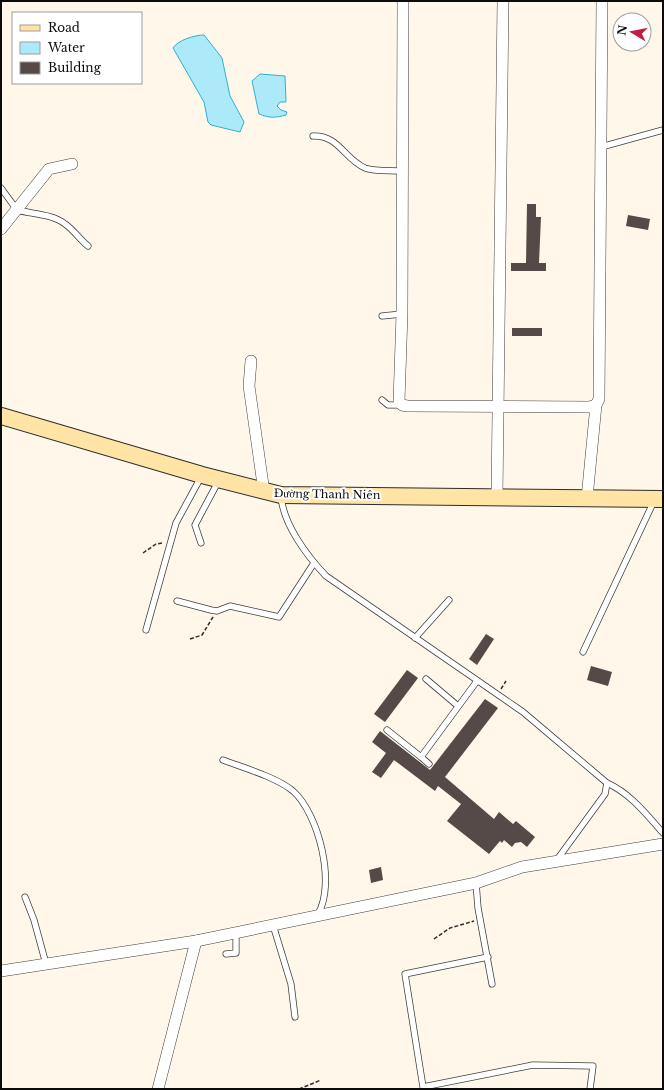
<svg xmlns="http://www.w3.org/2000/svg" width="664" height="1090" font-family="'Libre Baskerville',serif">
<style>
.water{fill:#aceaf9;stroke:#2fb0d3}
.building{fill:#554a47}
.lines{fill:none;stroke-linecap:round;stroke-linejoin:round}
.lane-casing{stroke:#3e3e3e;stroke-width:7}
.street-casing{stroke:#3e3e3e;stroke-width:12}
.secondary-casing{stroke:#2d2d2d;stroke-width:18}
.path{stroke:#2d2d2d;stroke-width:1.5;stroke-dasharray:4 2;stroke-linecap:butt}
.lane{stroke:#fff;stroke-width:5.5}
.street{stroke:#fff;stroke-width:11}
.secondary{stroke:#ffe4a5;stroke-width:16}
.labels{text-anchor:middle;stroke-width:4;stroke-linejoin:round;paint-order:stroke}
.street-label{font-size:11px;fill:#0b0b0b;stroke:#fff}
</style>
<rect width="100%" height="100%" fill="#fff7ea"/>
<!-- water -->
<g class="water">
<path d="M204,35L222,58L230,96L244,122L240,132L211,125L208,122L204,102L173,48C178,40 195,35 204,35Z"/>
<path d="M260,74L285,76L286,102H280L277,106L281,110L287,112L286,115C276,118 268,118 259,114L252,81Z"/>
</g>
<!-- building -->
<g class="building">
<path d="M527,204H536V217H541L539,263H546V271H511V263H526Z"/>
<path d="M628,215L650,219L648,230L626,226Z"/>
<rect x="512" y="328" width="30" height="8"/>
<path d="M486,634L494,639L477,665L469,659Z"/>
<path d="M591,666L612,672L608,686L587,680Z"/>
<path d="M407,670L418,678L385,722L374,714Z"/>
<path d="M485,699L498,708L445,777L494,819L499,812L513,824L516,821L535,837L527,847L521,842L515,843L512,847L504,840L502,843L500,841L489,854L447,821L461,804L438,786L435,791L394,760L381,778L372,772L386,753L372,742L380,731L430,770Z"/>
<path d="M381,867L383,880L371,883L369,870Z"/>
</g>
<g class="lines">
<!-- lane casing -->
<g class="lane-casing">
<g id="lane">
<path d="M313,136C339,135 344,159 365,168C375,172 392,170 403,171"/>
<path d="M601,147L663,130"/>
<path d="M1,188L17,210C32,214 53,214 65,224C74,230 79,239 88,246"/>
<path d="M382,316L402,314"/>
<path d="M382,400L388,405H401"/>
<path d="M281,496C283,524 307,556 326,576L523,712L607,783L605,794L556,861"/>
<path d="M201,543L195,525L219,480"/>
<path d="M177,601L211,610L217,611L230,606L279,617L314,563"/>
<path d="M146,630L176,523L201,477"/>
<path d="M415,638L449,600"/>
<path d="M583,652L654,501"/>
<path d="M426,679L458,706"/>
<path d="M387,730L421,757"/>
<path d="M223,760C244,768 276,777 293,791C319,814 336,884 318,914"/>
<path d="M429,764L421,757L477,681"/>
<path d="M607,783C630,793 647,815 663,833"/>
<path d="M476,883L478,908L492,984"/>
<path d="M25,897L34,920L46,964"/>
<path d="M273,925L291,984L295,1017"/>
<path d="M226,954L236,953V933"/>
<path d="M488,957L405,974L423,1087L533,1065L593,1066L590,1089"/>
</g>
</g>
<!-- street casing -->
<g class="street-casing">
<g id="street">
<path d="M403,1L402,314L399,401L402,405L407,406L589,407L596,405"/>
<path d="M1,229L49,169L72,164"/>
<path d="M251,361L249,386L264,492"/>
<path d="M497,496L503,1"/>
<path d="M587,498L596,405L599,399L602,1"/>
<path d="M1,971L196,941L476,883L522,867L663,844"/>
<path d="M158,1089L196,941"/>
</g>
</g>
<!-- secondary casing -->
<g class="secondary-casing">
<path id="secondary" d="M1,416L202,475L281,495L663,499"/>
</g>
<!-- path -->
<g class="path">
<path d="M143,553L156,544L162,543"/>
<path d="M190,639L202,635L213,617"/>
<path d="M501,689L506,681"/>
<path d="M434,939L450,928L474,921"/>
<path d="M299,1089L321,1080"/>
</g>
<!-- lane -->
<use href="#lane" class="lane"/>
<!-- street -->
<use href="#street" class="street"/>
<!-- secondary -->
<use href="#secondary" class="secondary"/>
</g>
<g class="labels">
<!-- street labels -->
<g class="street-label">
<text transform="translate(327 494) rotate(1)" y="4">Đường Thanh Niên</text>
</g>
</g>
<!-- border -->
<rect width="664" height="1090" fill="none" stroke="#0b0b0b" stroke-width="4"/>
<!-- legend -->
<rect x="12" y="12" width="130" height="72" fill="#ffffff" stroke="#9d9d9d"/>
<rect x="20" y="25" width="20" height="6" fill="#ffe4a5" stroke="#9d9d9d"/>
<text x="48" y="32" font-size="12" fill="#0b0b0b">Road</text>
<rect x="20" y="42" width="20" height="12" fill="#aceaf9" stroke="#9d9d9d"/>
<text x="48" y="52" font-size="12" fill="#0b0b0b">Water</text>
<rect x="20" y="62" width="20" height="12" fill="#554a47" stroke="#9d9d9d"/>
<text x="48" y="72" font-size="12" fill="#0b0b0b">Building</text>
<!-- north arrow -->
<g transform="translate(632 32) rotate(280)"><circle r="19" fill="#ffffff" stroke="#9d9d9d"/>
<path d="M0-3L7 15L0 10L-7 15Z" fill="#c11e44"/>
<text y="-6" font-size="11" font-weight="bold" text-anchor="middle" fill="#0b0b0b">N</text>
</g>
</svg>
